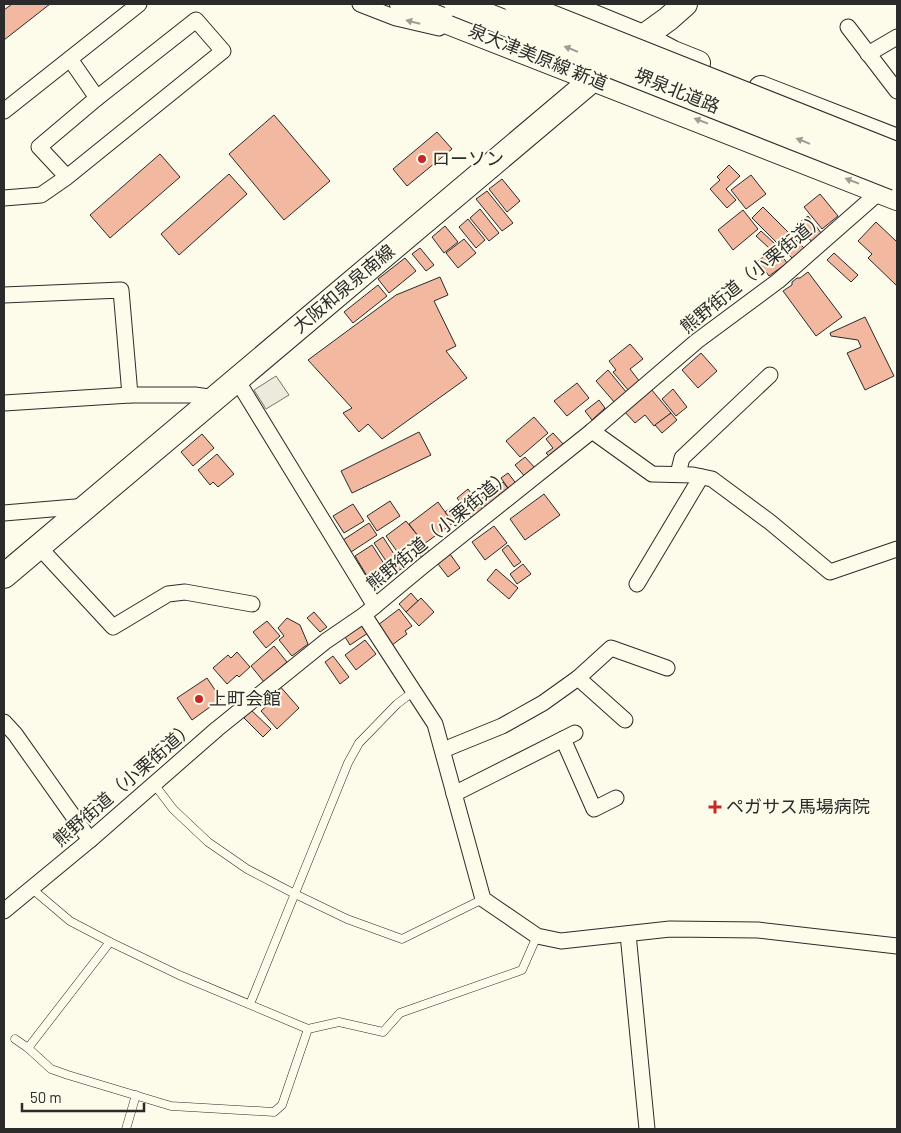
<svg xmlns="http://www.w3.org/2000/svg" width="901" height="1133" font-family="Barlow,'Noto Sans JP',sans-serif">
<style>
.green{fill:#ecebdb;stroke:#74746e}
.building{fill:#f2b8a0;stroke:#2b2b2b}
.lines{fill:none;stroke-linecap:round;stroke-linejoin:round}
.service-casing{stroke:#2b2b2b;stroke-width:9}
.minor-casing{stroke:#2b2b2b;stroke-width:17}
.primary-casing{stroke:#2b2b2b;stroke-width:26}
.service{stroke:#fdfbea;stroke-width:8}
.minor{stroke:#fdfbea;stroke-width:15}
.primary{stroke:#fdfbea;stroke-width:24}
.trunk-bridge-casing{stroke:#2b2b2b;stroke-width:27;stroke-linecap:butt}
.trunk-bridge{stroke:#fdfbea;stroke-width:25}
.oneway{fill:#9e9d94}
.poi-dot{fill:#c62828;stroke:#fdfbea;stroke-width:2}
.labels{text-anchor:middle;stroke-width:4;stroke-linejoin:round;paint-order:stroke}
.street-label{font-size:18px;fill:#2b2b2b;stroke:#fdfbea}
.poi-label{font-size:18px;fill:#2b2b2b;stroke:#fdfbea;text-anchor:start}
</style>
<rect width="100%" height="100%" fill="#fdfbea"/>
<!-- green -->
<path class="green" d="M276,376L289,395L266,409L254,390Z"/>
<!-- building -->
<g class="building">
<path d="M12,4H50L4,40V10Z"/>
<path d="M274,115L330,181L284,220L229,154Z"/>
<path d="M437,132L452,149L407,186L393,169Z"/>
<path d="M160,154L180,177L110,238L90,215Z"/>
<path d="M729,165L740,176L726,189L736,200L727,208L710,189L720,180L717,177Z"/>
<path d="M229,174L247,194L179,255L161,234Z"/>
<path d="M751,175L766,194L746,209L731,190Z"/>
<path d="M502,179L520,201L507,212L489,189Z"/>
<path d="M487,191L513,223L502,231L476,199Z"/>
<path d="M820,194L838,216L822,229L804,207Z"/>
<path d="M763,207L805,249L794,260L752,218Z"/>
<path d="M480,209L499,233L489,241L470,218Z"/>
<path d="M743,210L758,229L733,250L718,230Z"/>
<path d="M808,216L822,234L812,242L797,224Z"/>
<path d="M468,219L485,240L476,248L459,227Z"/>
<path d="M876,222L897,242V286L868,258L872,254L858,241Z"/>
<path d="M445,226L458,242L444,253L432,237Z"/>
<path d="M761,231L774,243L769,248L756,236Z"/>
<path d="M464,239L476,253L458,268L446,253Z"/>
<path d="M776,247L787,263L769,276L758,261Z"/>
<path d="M420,248L434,265L426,271L412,254Z"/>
<path d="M834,253L858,275L851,282L827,260Z"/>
<path d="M405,258L416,271L389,293L378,279Z"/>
<path d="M808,272L842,317L816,336L783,291L792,285V282L797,278H800Z"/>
<path d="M440,277L448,295L434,301L456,346L446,351L467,378L382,439L368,424L359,432L343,413L352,408L308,360L396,295Z"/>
<path d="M378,285L387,296L353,323L344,312Z"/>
<path d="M865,317L894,376L865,390L847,353L861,347L858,340L831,336L830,333Z"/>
<path d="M630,344L643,359L630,369L640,382L629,391L613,372L616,370L609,361Z"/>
<path d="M701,353L717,371L698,388L682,370Z"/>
<path d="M608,370L627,393L615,403L596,381Z"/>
<path d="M577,383L589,398L567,416L554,401Z"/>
<path d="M651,389L671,413L654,426L645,415L635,423L624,411Z"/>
<path d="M673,389L687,407L676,416L662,399Z"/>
<path d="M599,400L605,408L592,420L585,411Z"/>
<path d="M671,413L677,420L662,433L655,425Z"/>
<path d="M534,417L548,433L520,457L506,441Z"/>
<path d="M419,432L431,455L352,493L341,471Z"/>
<path d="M553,433L565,446L551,458L546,453L553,448L546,439Z"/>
<path d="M202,434L214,448L193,466L181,452Z"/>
<path d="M217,454L234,474L218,487L213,482L210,485L198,470Z"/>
<path d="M525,457L536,469L526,478L515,465Z"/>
<path d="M508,473L518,486L510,491L501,478Z"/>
<path d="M503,482L510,491L487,508L480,499Z"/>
<path d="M468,489L483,510L472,518L457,498Z"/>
<path d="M544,494L560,515L525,540L510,519Z"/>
<path d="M390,501L400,516L377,531L367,516Z"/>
<path d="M438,502L453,523L424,544L409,524Z"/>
<path d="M353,504L364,521L344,533L333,516Z"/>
<path d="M452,507L463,521L455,526L445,512Z"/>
<path d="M406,521L422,541L401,557L386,536Z"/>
<path d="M369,523L377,535L351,552L343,540Z"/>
<path d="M494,526L507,543L485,560L472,542Z"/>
<path d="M383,537L403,568L394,573L374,543Z"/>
<path d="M422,541L430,552L422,558L414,547Z"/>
<path d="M372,545L388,570L370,581L355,556Z"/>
<path d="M508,545L521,562L514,567L502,550Z"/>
<path d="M450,554L460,568L448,577L438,564Z"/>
<path d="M523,564L531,574L517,584L510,574Z"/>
<path d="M496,569L518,588L509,599L487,580Z"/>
<path d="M411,593L418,601L406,612L399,604Z"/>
<path d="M421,598L434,612L419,626L406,612Z"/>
<path d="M399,609L412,626L405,631L407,634L392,645L378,625Z"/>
<path d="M314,612L327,627L320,632L307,618Z"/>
<path d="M287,618L300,625L308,644L292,656L279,640L284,636L278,628Z"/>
<path d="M267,621L280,636L266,648L253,632Z"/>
<path d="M363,625L368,633L350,645L345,637Z"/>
<path d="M365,640L376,654L356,670L345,655Z"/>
<path d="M274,646L287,662L264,682L251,666Z"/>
<path d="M237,652L250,667L239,677L237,675L227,684L213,668L228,655L231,658Z"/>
<path d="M333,656L349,677L340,684L325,662Z"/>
<path d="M207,678L221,699L192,720L177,698Z"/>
<path d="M278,684L299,708L277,729L261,711L273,700L267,693Z"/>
<path d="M251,710L271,729L263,737L244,718Z"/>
</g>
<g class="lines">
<!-- service casing -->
<g class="service-casing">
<g id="service">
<path d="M154,784L173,809L208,842L247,869L295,894L347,919L402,939L483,899"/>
<path d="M31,888L70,921L110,942L179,975L308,1029"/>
<path d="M250,1004L348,763L359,743L397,704L414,691"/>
<path d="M15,1039L28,1048L51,1069L68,1075L171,1106L274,1112L282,1105L308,1029L339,1022L383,1032L400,1013L522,970L537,936"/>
<path d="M28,1048L110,942"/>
<path d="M126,1129L136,1095"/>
</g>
</g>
<!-- minor casing -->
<g class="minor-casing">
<g id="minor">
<path d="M360,4L396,18L439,28"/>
<path d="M848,27L897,91"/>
<path d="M868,54L897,37"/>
<path d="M70,59L97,98"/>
<path d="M4,111L139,4"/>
<path d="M4,198L41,195L67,177L223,51L196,20L97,98L39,147L67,177"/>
<path d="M4,295L121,290L130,395"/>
<path d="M237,380L375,606"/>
<path d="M4,403L130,395H195L215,398"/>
<path d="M592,431L652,474L693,475L712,479L770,522L830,572L897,549"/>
<path d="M678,474L682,458L770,375"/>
<path d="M4,513L87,506"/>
<path d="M39,547L113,627L168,594L185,592L252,604"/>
<path d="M637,584L701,477"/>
<path d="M364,615L435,724L483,899L537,936L561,941L670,929L758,930L897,946"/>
<path d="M578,678L625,720"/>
<path d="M4,722L15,734L90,840"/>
<path d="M563,739L594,809L616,798"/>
<path d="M443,750L502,726L543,703L578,678L611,648L667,668"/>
<path d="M454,794L575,733"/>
<path d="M4,911L90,840L217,729L326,641L364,615L423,566L592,431L697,341L778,281L885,187"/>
<path d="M628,934L647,1129"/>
</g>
</g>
<!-- primary casing -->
<g class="primary-casing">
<g id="primary">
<path d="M402,4L897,198"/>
<path d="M562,4L643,37L673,53L698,63"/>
<path d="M761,88L897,141"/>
<path d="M4,576L643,37L668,19L685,4"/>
</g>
</g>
<!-- service -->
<use href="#service" class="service"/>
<!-- minor -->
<use href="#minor" class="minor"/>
<!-- primary -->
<use href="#primary" class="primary"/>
<!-- trunk-bridge casing -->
<g class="trunk-bridge-casing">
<g id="trunk-bridge">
<path d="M457,4L897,178"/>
<path d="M517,4L897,155"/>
</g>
</g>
<!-- trunk-bridge -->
<use href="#trunk-bridge" class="trunk-bridge"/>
</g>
<!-- one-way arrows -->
<defs><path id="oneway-solid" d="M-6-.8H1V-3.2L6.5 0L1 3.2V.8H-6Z" transform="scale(1.25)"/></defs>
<g class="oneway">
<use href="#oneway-solid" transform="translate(413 22) rotate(-166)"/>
<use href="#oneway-solid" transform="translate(571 49) rotate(-158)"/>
<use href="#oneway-solid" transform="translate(701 121) rotate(-159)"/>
<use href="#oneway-solid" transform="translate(803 141) rotate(-158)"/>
<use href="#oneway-solid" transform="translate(852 181) rotate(-159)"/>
</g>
<!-- markers -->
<g class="poi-dot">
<circle cx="422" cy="159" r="5"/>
<circle cx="199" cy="699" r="5"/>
<path d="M712.5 799.5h5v5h5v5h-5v5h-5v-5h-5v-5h5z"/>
</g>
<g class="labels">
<!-- street labels -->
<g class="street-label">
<text transform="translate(538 57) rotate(22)" y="6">泉大津美原線 新道</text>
<text transform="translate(677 91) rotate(22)" y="6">堺泉北道路</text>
<text transform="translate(753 273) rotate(-39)" y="6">熊野街道（小栗街道）</text>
<text transform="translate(344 289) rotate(-40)" y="6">大阪和泉泉南線</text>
<text transform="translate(439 530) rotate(-39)" y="6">熊野街道（小栗街道）</text>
<text transform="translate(124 784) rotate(-41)" y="6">熊野街道（小栗街道）</text>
</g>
<!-- poi labels -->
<g class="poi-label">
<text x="432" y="165">ローソン</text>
<text x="209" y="705">上町会館</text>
<text x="726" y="813">ペガサス馬場病院</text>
</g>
</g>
<!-- border -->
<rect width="901" height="1133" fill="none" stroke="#2b2b2b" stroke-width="10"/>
<!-- scale -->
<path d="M22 1103v8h122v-8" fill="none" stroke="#2b2b2b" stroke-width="2.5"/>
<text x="30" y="1103" font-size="15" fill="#2b2b2b" stroke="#fdfbea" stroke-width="4" paint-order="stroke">50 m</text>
</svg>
